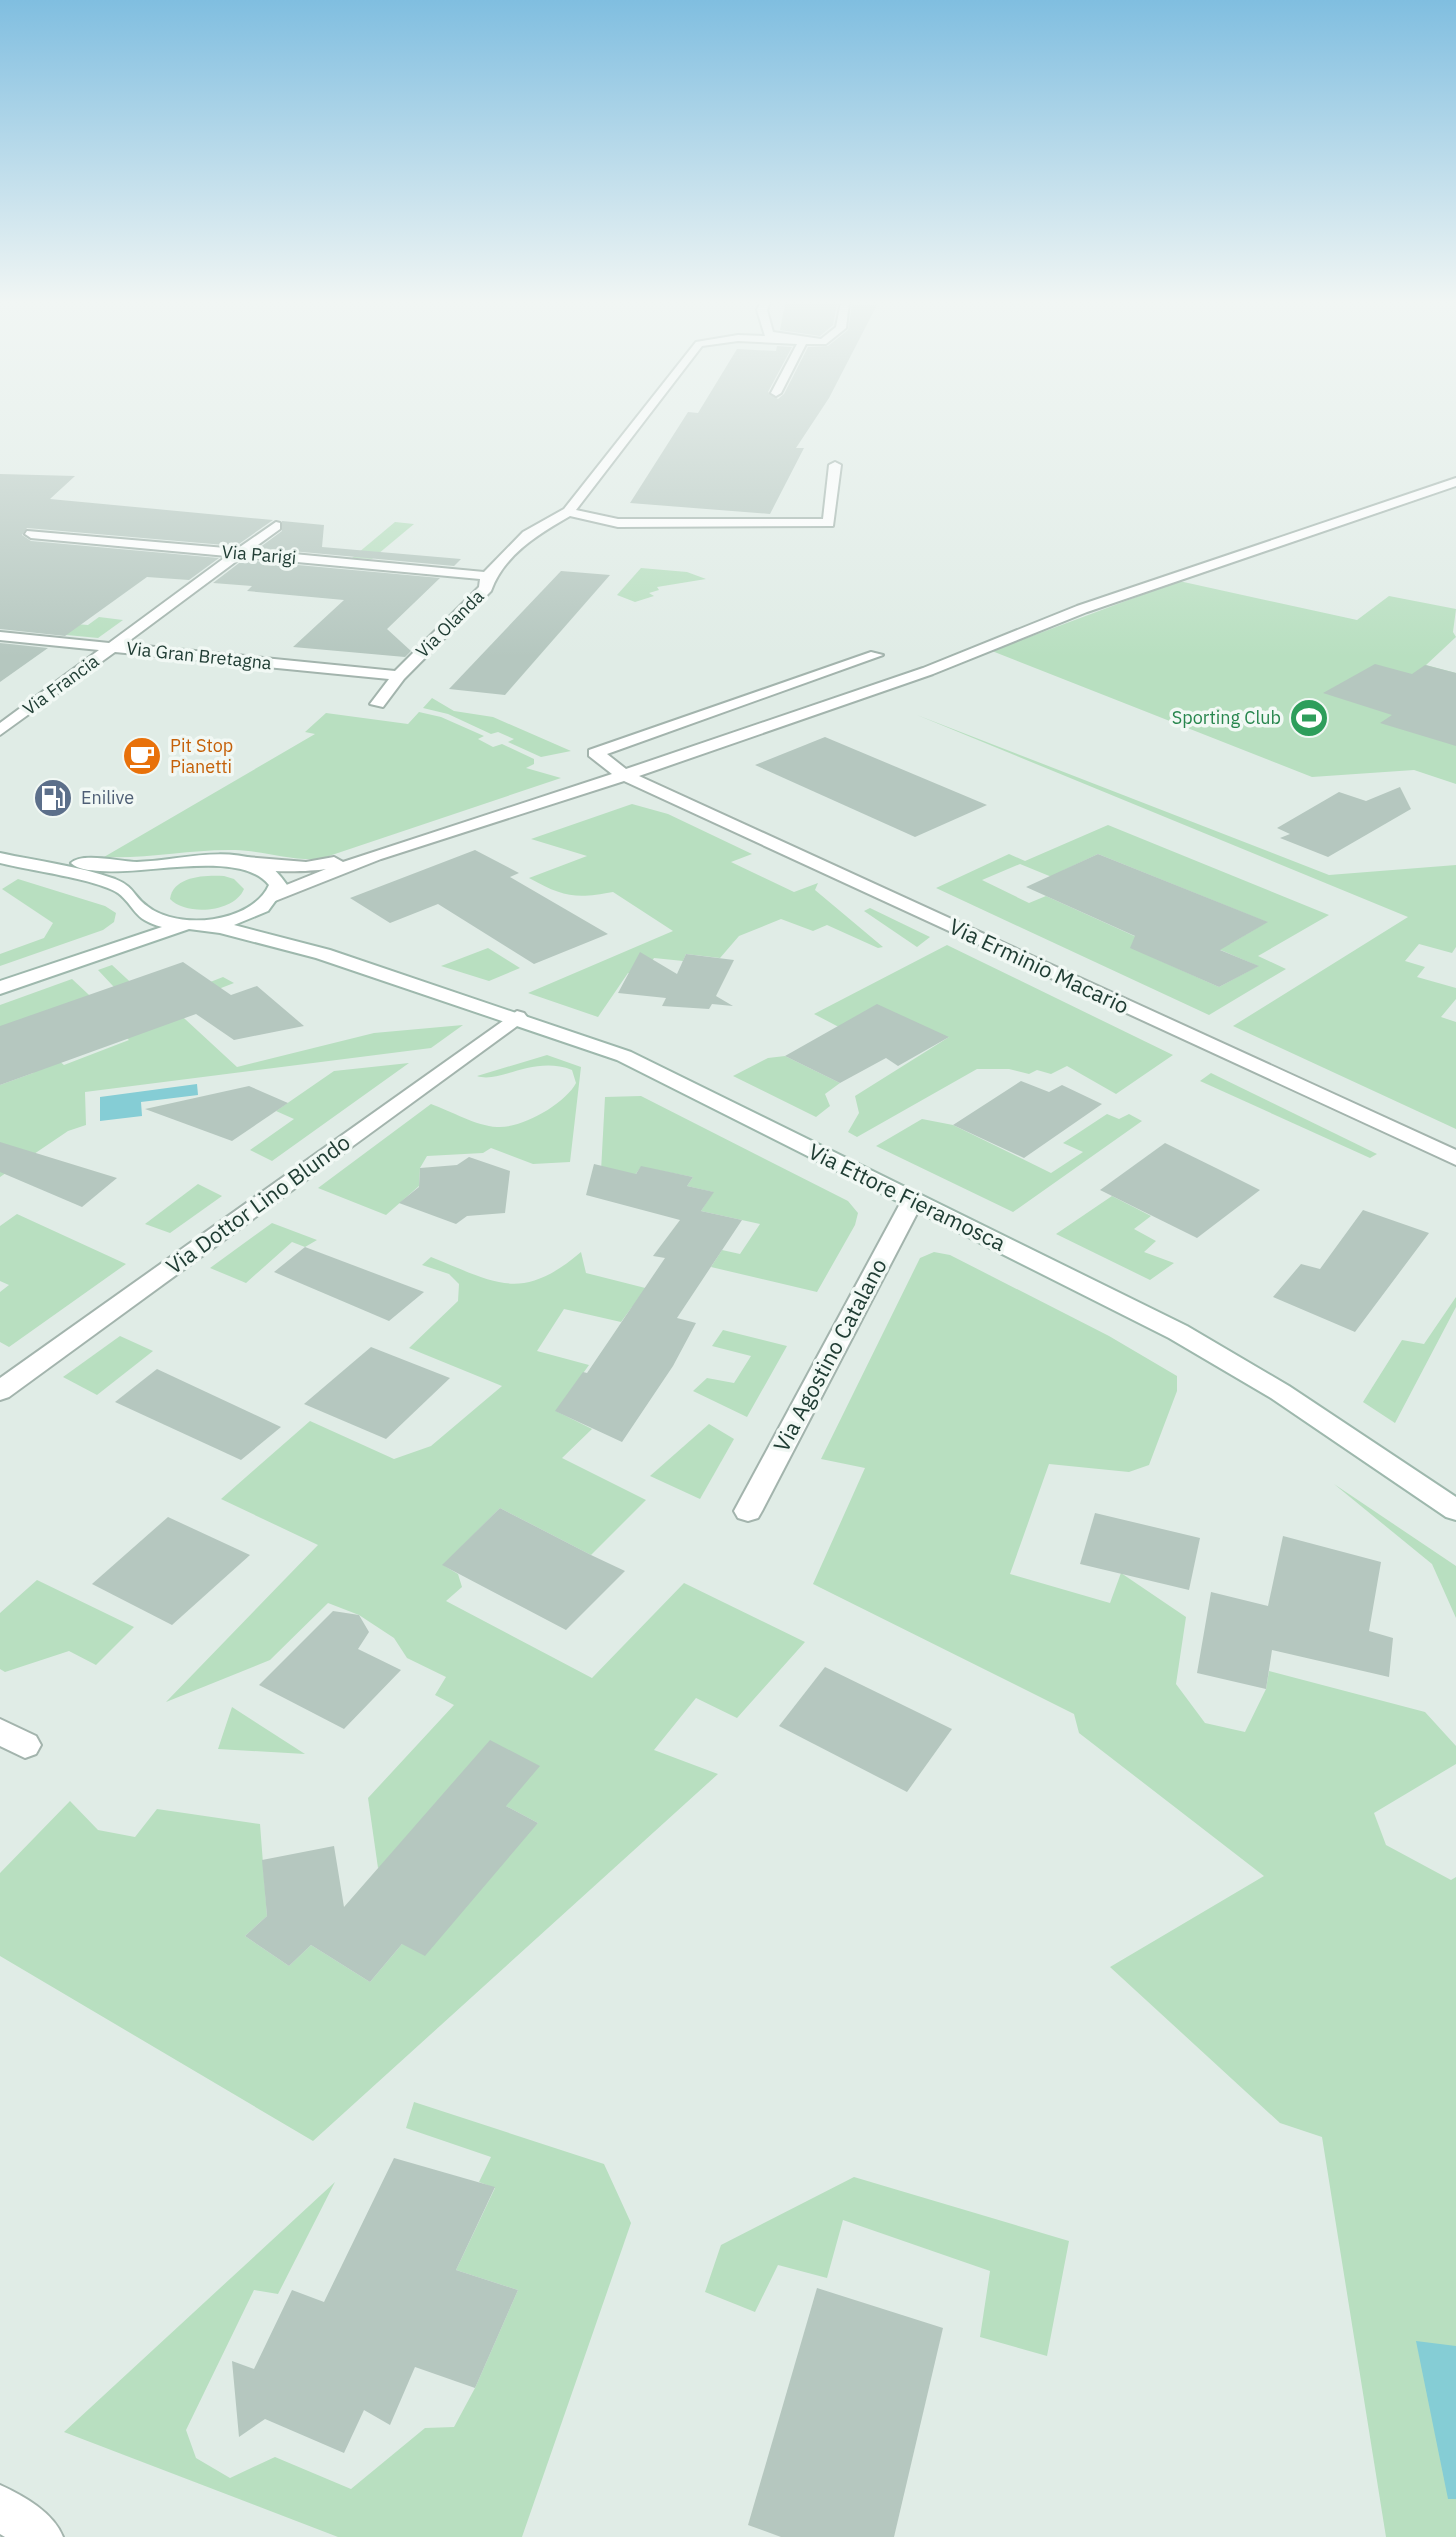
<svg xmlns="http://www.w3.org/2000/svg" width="1456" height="2537" font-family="'IBM Plex Sans',sans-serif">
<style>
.green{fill:#b8dfc0;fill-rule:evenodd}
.water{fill:#85cdd5}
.building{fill:#b5c7bf}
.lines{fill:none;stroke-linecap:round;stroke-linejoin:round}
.minor-casing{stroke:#a3b4ad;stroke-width:4}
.secondary-casing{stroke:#9eb8ad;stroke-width:4}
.minor{fill:#fff;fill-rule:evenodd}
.secondary{fill:#fff;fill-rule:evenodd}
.labels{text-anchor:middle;stroke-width:7;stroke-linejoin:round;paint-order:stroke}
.far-street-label{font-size:18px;fill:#203d34;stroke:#f1f8f4}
.far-leisure-label{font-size:18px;fill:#27864d;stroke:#f1f8f4;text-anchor:end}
.far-food-label{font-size:18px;fill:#c56008;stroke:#f1f8f4;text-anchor:start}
.far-service-label{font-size:18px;fill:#4e5e75;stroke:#f1f8f4;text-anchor:start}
.street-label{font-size:22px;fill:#203d34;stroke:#f1f8f4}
</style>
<rect width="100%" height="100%" fill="#e0ece6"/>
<!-- green -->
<g class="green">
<path d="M395,522L414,524L372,559L352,558Z"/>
<path d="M641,568L687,572L706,579L657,587L659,590L649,593L654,596L635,602L617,595Z"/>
<path d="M1179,581L1357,620L1389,596L1456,609L1453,632L1456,637L1426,665L1456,673V784L1414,770L1312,777L992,651Z"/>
<path d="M99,617L123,620L98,638L36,632L51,622L88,625Z"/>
<path d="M432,698L454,711L493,717L571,751L541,757L508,742L514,739L498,732L491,734L448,714L423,708Z"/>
<path d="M419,712L441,717L484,736L478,739L493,747L502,744L534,759V764L526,768L561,778L320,859C290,861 264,851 235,850C191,849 148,859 104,857L315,734L305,732L326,713L408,724Z"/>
<path d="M917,715L1329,875L1456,865V947L1452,953L1419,944L1405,961L1425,967L1417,977L1456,988V999L1441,1017L1456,1022V1129L1233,1026L1408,917Z"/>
<path d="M632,804L668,814L752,854L731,862L794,892L818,883L815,890L883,947L878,948L827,925L813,931L781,919L739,936L720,958L686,954L683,961L654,958L643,975L628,973L598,1017L528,993L673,931L613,892C576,899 563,897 529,878L587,856L531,839Z"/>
<path d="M1108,825L1329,915L1258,956L1286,969L1209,1015L936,888L1009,854L1025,861ZM1098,854L1267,922L1230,944L1214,938L1202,942L1258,966L1219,987L1161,961L1174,954L1046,896L1029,903L982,880L1020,864L1064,882V870Z"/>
<path d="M224,876L234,879L244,889C234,913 186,916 170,899C173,876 205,875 224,876Z"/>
<path d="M18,879L105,906L116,913L114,922L103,930L0,966V954L44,938L53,923L2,889Z"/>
<path d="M870,908L930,937L917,947L864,911Z"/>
<path d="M947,945L1173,1055L1116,1094L1067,1066L1051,1074L1037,1070L1029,1074L1009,1069H977L857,1137L848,1132L859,1113L855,1096L949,1037L854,1035L814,1014Z"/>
<path d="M488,948L520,968L489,981L441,966Z"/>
<path d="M112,965L154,1004L223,977L234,983L172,1007L237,1067L374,1033L463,1025L431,1048L85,1092L86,1125L68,1131L0,1177V1085L33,1073L52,1055L64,1065L129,1040L115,1028L143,1018L98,970Z"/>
<path d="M72,979L103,1008L0,1033V1005Z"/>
<path d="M547,1055L581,1067L570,1162L533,1164L491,1148L483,1153L427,1156L420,1168L419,1186L386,1215L318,1188L431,1104C451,1111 476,1126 497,1127C521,1129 565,1104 576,1083L572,1070C533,1055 500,1084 477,1076Z"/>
<path d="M785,1056L840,1083L825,1094L830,1106L816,1117L733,1076L768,1058Z"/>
<path d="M409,1063L272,1161L250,1150L294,1119L276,1111L334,1071Z"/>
<path d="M1211,1073L1377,1154L1370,1158L1200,1081Z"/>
<path d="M641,1096L848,1201L858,1213L855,1225L817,1292L711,1267L722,1250L740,1254L760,1224L701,1211L713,1192L687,1186L693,1177L641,1167L625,1188L601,1171L605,1097Z"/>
<path d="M1107,1114L1119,1119L1129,1114L1142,1121L1013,1212L876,1146L922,1119L953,1125L1051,1173L1083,1152L1063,1143Z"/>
<path d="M198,1184L222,1196L170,1233L145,1224Z"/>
<path d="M1112,1196L1151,1216L1134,1229L1156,1241L1144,1252L1174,1263L1150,1280L1056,1234Z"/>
<path d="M17,1214L126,1264L9,1347L0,1342V1292L9,1285L0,1281V1226Z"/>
<path d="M272,1223L317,1240L305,1247L292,1242L246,1283L210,1268Z"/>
<path d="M581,1252L586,1273L673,1295L632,1307L621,1322L564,1309L537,1351L589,1365L556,1411L592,1429L562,1458L646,1500L591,1555L500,1508L443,1565L458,1574L462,1587L446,1601L592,1678L684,1583L805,1642L737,1718L696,1698L654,1750L718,1774L313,2141L0,1956V1873L70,1801L98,1830L135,1837L157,1809L260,1824L267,1916L245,1936L289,1966L311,1945L370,1982L402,1944L538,1823L506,1806L378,1868L368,1798L454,1705L435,1695L446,1677L407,1658L394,1638L359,1615L328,1603L270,1660L166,1702L318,1545L221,1499L310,1421L394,1459L431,1446L502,1386L409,1348L458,1301L459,1284L449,1274L422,1265L431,1257C496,1283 521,1303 581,1252Z"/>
<path d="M934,1252L950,1255L1109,1336L1177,1376V1391L1149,1465L1129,1472L1049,1464L1010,1574L1110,1603L1121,1573L1186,1617L1176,1684L1205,1723L1245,1732L1266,1689L1269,1671L1425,1712L1456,1746V1764L1374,1813L1386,1845L1451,1880L1456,1877V2537H1386L1322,2137L1280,2123L1110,1967L1264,1876L1079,1733L1074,1714L813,1584L865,1468L821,1459L920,1258Z"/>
<path d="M1456,1297V1307L1395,1423L1363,1402L1402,1340L1424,1344Z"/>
<path d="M723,1330L787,1346L747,1417L693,1391L707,1378L734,1383L751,1356L712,1346Z"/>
<path d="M120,1336L153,1351L97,1395L63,1377Z"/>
<path d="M709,1424L734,1439L700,1499L650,1476Z"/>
<path d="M1334,1484L1456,1566V1618L1432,1564Z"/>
<path d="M37,1580L134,1627L96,1665L69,1651L5,1672L0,1669V1613Z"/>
<path d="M232,1707L305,1754L218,1749Z"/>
<path d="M414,2102L604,2164L631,2223L522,2537H338L64,2432L335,2182L278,2294L254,2290L186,2430L196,2458L230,2478L275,2457L351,2489L425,2428L454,2427L475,2388L518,2290L456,2270L495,2188L479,2182L491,2157L406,2128Z"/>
<path d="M854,2177L1069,2241L1047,2356L980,2337L990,2271L843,2220L827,2278L778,2265L755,2312L705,2292L721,2245Z"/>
</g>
<!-- water -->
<g class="water">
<path d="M197,1084L198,1095L141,1102L142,1116L100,1121V1097Z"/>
<path d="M1416,2341L1456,2346V2499H1448Z"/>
</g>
<!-- building -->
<g class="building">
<path d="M785,304H837L833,325L820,336L780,330Z"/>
<path d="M852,305H877L829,398L796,448H804L770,514L630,503L688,412L698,413L737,349L776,351L777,346L792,347L768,392L778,399L784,394L808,347L828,346L848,330Z"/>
<path d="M0,474L75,476L50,499L273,520L236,546L27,528L22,535L31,541L219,558L189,580L147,577L65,636L0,629Z"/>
<path d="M282,521L324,525L322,547L461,559L454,566L259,548L282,531Z"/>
<path d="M243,560L440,578L387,629L411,651L405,657L293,647L344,600L247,591L252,586L213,583Z"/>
<path d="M561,571L610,575L505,695L449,689Z"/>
<path d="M0,643L48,648L0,682Z"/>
<path d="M1375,664L1412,674L1425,665L1456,673V746L1380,723L1392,715L1323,693Z"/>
<path d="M825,737L987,805L915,837L755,765Z"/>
<path d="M1400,787L1411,809L1328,857L1280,838L1290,834L1277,828L1339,792L1366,801Z"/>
<path d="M475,850L519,873L510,877L608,934L534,964L438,904L390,923L350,898Z"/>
<path d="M1098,854L1268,922L1220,950L1259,966L1219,987L1130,948L1135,936L1026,887Z"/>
<path d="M640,952L677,974L686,954L734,960L716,996L733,1006L712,1004L709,1009L662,1006L666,998L618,993Z"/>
<path d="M183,962L231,995L257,986L304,1026L234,1040L196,1014L0,1085V1026Z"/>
<path d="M877,1004L949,1037L898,1066L886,1058L840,1083L785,1056Z"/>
<path d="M1021,1081L1049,1092L1062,1085L1102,1104L1024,1158L953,1125Z"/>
<path d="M249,1086L288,1103L232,1141L145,1109Z"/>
<path d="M0,1142L117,1178L82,1207L0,1172Z"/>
<path d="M1165,1143L1216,1168L1260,1190L1197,1238L1100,1190Z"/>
<path d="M469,1157L510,1171L505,1213L467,1216L456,1224L399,1203L419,1187L420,1168L457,1165Z"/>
<path d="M594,1164L636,1174L641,1166L693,1177L687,1186L714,1192L701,1211L742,1220L677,1318L696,1323L673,1366L622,1442L555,1411L583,1372L587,1373L665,1258L653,1256L680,1220L586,1195Z"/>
<path d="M1363,1210L1429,1233L1355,1332L1273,1297L1301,1264L1320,1269Z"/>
<path d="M305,1247L424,1292L389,1321L274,1272Z"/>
<path d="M371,1347L450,1378L386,1439L304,1404Z"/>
<path d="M157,1369L281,1427L241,1460L115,1402Z"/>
<path d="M500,1508L591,1555L625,1571L566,1630L442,1565Z"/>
<path d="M1095,1513L1200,1538L1189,1590L1080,1564Z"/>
<path d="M168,1517L250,1555L172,1625L92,1584Z"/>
<path d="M1283,1536L1381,1562L1369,1631L1393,1638L1389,1677L1272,1650L1266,1689L1197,1673L1211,1592L1268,1606Z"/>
<path d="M333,1611L359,1615L369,1632L358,1649L401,1670L344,1729L259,1685Z"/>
<path d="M825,1667L952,1729L907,1792L779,1726Z"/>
<path d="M490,1740L540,1766L506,1806L538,1823L425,1956L402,1944L370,1982L311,1945L289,1966L245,1936L267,1916L262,1860L334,1846L344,1907Z"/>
<path d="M394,2158L495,2187L456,2270L518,2290L475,2388L415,2367L390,2425L364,2410L344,2453L265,2419L239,2437L232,2361L254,2369L292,2290L324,2302Z"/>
<path d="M817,2288L943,2328L894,2537H781L748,2525Z"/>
</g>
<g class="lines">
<!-- minor casing -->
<g class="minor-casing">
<g id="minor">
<path d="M761,302H770L767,310L773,332L821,339L836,327L841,302H849L846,328L826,344H806L781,393L776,396L771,393L797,344L738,341L702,346L576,510L618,519H823L829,465L835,462L841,465L833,526L618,527L570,516C537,535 504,555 491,591L404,679L383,707L370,704L389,679L115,652L0,735V723L99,650L0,640V632L109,643L227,556L31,538L25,534L27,531L237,549L276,522L280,523V529L251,550L484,572L523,532L564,509L696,342L738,335L765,336L757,310ZM242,557L480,579L479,587L395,671L125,644Z"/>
<path d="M1456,478V486L1087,612L933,674L639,776L1456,1150V1165L624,781L381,859L275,901L266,896L269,892L326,869C307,872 250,874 237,862L246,857L306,862L334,857L343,862L612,774L589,756V750L871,652L883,655L607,754L626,769L923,668L1077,606Z"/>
<path d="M517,1011L524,1013L527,1017L524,1021L9,1397L0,1400V1378Z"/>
<path d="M913,1193L924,1200L762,1511L758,1518L748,1521L738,1518L734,1511L902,1200Z"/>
<path d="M0,1719L36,1736L41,1745L36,1754L25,1758L0,1746Z"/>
<path d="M0,2485C24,2496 53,2512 63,2537H5L0,2534Z"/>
</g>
</g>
<!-- secondary casing -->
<g class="secondary-casing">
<path id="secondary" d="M0,853C37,861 79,866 115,879C135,887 133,896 147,906C178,931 252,923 269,885C241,849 145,875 100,871C90,870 78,870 71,863C83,852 120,862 137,862C177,861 221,846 260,861C273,866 279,874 287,885L268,911L234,925L330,950L631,1052L1187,1326L1289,1386L1456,1497V1520L1446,1517L1271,1398L1169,1338L617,1060L316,958L220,933L189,929L0,994V981L162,927C132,919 136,907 118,893C97,879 27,870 0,863Z"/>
</g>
<!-- minor -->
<use href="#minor" class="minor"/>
<!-- secondary -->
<use href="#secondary" class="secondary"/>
</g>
<!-- sky -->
<linearGradient id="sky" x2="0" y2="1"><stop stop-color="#80bee0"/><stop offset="0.46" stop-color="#f1f6f4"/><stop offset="1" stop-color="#f1f6f4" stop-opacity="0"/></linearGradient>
<rect width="1456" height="657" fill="url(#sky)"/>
<!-- icons -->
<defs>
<g id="stadium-disc" transform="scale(2)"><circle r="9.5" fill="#2e9e5b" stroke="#f1f8f4"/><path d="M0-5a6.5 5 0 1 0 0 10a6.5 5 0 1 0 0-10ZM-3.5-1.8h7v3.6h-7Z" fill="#fff"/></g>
<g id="cafe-disc" transform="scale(2)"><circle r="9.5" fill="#e8710a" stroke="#f1f8f4"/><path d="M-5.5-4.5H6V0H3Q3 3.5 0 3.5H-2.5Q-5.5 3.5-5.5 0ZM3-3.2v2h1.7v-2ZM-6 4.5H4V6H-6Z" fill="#fff"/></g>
<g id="fuel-disc" transform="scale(2)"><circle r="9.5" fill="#5c6f8a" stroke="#f1f8f4"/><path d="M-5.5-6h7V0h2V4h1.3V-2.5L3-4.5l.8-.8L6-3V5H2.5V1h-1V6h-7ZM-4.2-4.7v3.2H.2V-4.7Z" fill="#fff"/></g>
</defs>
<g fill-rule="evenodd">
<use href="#stadium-disc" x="1309" y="718"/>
<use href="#cafe-disc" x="142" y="756"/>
<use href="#fuel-disc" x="53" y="798"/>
</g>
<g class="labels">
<!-- far-street labels -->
<g class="far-street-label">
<text transform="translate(259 555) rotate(5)" y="6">Via Parigi</text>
<text transform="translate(450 624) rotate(-45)" y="6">Via Olanda</text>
<text transform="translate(199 656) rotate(6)" y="6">Via Gran Bretagna</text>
<text transform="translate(61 685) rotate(-36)" y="6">Via Francia</text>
</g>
<!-- far-leisure labels -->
<g class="far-leisure-label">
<text x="1281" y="724">Sporting Club</text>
</g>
<!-- far-food labels -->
<g class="far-food-label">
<text x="170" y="752">Pit Stop<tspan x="170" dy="21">Pianetti</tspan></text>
</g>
<!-- far-service labels -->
<g class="far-service-label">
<text x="81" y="804">Enilive</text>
</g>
<!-- street labels -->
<g class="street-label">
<text transform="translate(1039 966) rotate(25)" y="8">Via Erminio Macario</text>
<text transform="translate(907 1197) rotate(26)" y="8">Via Ettore Fieramosca</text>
<text transform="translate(258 1204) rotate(-36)" y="8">Via Dottor Lino Blundo</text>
<text transform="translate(830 1355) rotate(-62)" y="8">Via Agostino Catalano</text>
</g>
</g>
</svg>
